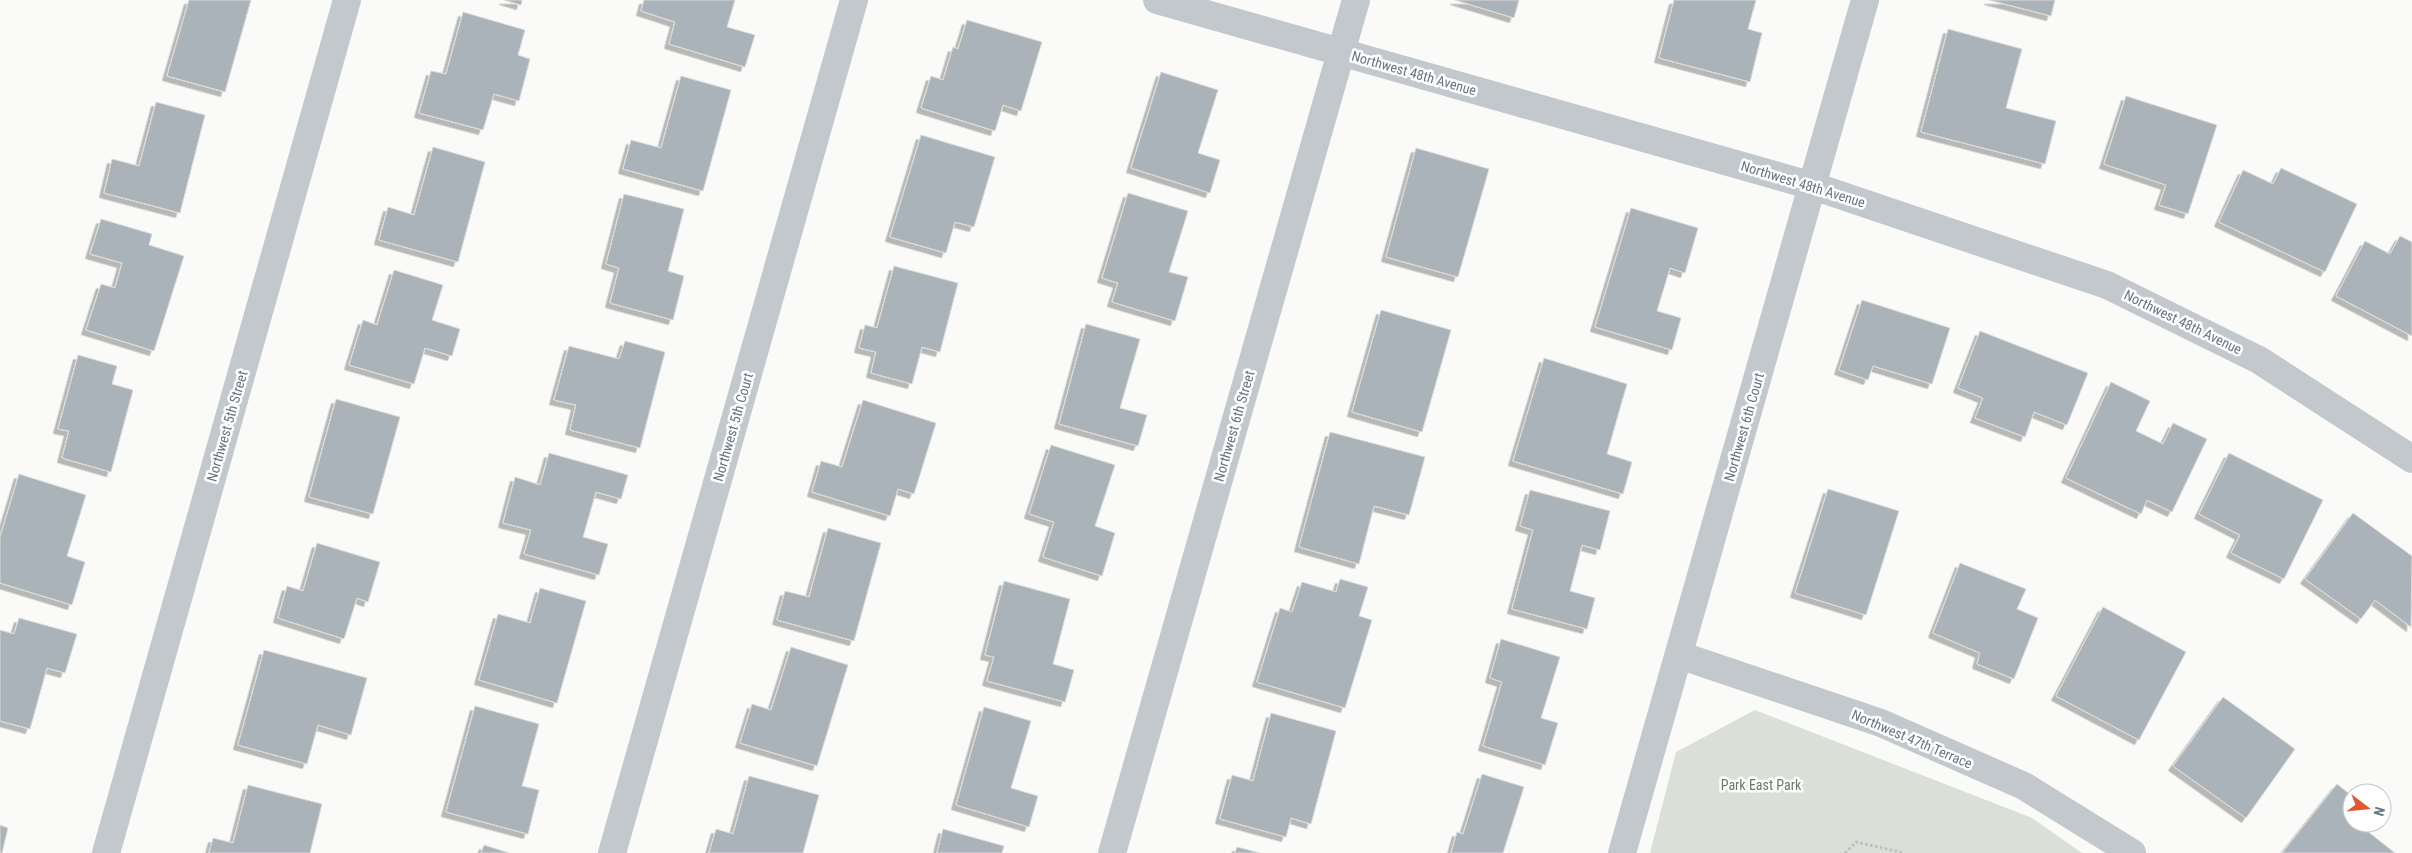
<svg xmlns="http://www.w3.org/2000/svg" width="2412" height="853" font-family="'Roboto Condensed',sans-serif">
<style>
.green{fill:#dadfd7}
.building{fill:#aab3b9;stroke:#dcdcda;filter:url(#shadow)}
.lines{fill:none;stroke-linecap:round;stroke-linejoin:round}
.path{stroke:#bbbfc2;stroke-width:3;stroke-dasharray:2.5 2.5;stroke-linecap:butt}
.minor{stroke:#c3c8cc;stroke-width:28}
.labels{text-anchor:middle;stroke-width:5;stroke-linejoin:round;paint-order:stroke}
.street-label{font-size:14px;fill:#657683;stroke:#fff}
.park-label{font-size:14px;fill:#687a64;stroke:#fff}
</style>
<defs>
<filter id="shadow"><feDropShadow dx="-4.5" dy="4.5" stdDeviation="0" flood-color="#0004"/></filter>
</defs>
<rect width="100%" height="100%" fill="#fafaf8"/>
<!-- green -->
<path class="green" d="M1755,710L2032,818L2082,853H1650L1676,752Z"/>
<!-- building -->
<g class="building">
<path d="M189,0H251L225,92L167,76Z"/>
<path d="M504,0H522L521,5Z"/>
<path d="M644,0H735L727,27L755,35L745,67L669,44L675,22L641,11Z"/>
<path d="M1455,0H1519L1514,18Z"/>
<path d="M1674,0H1756L1748,29L1762,33L1750,82L1659,58Z"/>
<path d="M1989,0H2055L2051,16Z"/>
<path d="M463,12L525,30L518,55L530,59L519,101L494,94L483,130L419,113L431,71L446,74Z"/>
<path d="M967,20L1042,42L1021,111L1003,105L995,131L921,108L931,76L943,80L953,47L958,49Z"/>
<path d="M1948,29L2022,49L2006,108L2056,121L2045,164L1921,132Z"/>
<path d="M1161,72L1218,90L1198,153L1220,160L1210,193L1131,168Z"/>
<path d="M681,76L731,90L703,191L623,169L631,140L661,148Z"/>
<path d="M2126,96L2217,125L2188,214L2159,205L2166,185L2104,164Z"/>
<path d="M156,102L205,115L180,213L104,193L112,159L139,166Z"/>
<path d="M921,135L995,157L974,227L955,222L946,253L890,237Z"/>
<path d="M433,147L485,162L458,262L379,240L388,207L414,215Z"/>
<path d="M1416,148L1489,169L1458,277L1386,257Z"/>
<path d="M2281,168L2357,204L2325,272L2219,222L2243,170L2273,184Z"/>
<path d="M1128,193L1188,211L1169,272L1188,277L1175,321L1112,302L1118,283L1102,278Z"/>
<path d="M624,194L684,209L668,271L684,276L673,320L610,303L619,268L606,264Z"/>
<path d="M1631,208L1698,228L1685,273L1670,268L1657,311L1681,318L1672,350L1595,327Z"/>
<path d="M101,219L152,234L149,245L184,256L154,351L86,330L101,284L115,288L122,263L90,254Z"/>
<path d="M2400,236L2412,242V336L2336,296L2365,241L2390,254Z"/>
<path d="M894,266L958,283L940,352L922,347L912,384L871,373L876,352L859,348L865,325L877,328Z"/>
<path d="M394,270L443,285L432,320L460,329L452,356L425,348L414,384L349,365L363,320L377,325Z"/>
<path d="M1862,300L1950,328L1932,384L1873,366L1868,380L1839,370Z"/>
<path d="M1381,310L1451,330L1422,432L1352,412Z"/>
<path d="M1086,324L1140,339L1120,408L1147,415L1138,446L1059,424Z"/>
<path d="M1980,331L2088,373L2067,425L2034,412L2025,437L1975,418L1983,398L1958,388Z"/>
<path d="M625,341L665,352L640,448L570,430L576,405L554,400L569,346L619,359Z"/>
<path d="M78,355L117,366L112,384L133,390L111,472L62,458L69,431L58,429Z"/>
<path d="M1544,358L1627,384L1607,454L1632,462L1623,494L1513,461Z"/>
<path d="M2111,382L2150,401L2136,431L2163,444L2173,423L2207,439L2172,512L2147,500L2141,514L2066,478Z"/>
<path d="M336,399L400,417L373,514L309,497Z"/>
<path d="M863,400L936,423L914,494L898,489L890,516L812,492L821,461L842,467Z"/>
<path d="M1330,432L1425,457L1409,515L1374,506L1359,564L1299,547Z"/>
<path d="M1051,445L1115,465L1095,526L1115,533L1102,576L1043,557L1054,522L1029,514Z"/>
<path d="M549,453L628,475L621,499L596,492L583,537L608,544L599,575L524,554L531,530L503,523L515,477L540,485Z"/>
<path d="M2229,453L2323,500L2284,579L2231,553L2240,535L2199,514Z"/>
<path d="M19,474L86,495L67,556L85,562L72,605L0,583V537Z"/>
<path d="M1828,489L1899,511L1866,615L1795,593Z"/>
<path d="M1530,490L1610,511L1600,550L1582,545L1570,591L1595,598L1587,629L1512,609L1533,530L1520,526Z"/>
<path d="M2353,513L2412,556L2411,627L2375,600L2361,619L2305,579Z"/>
<path d="M828,528L881,543L854,641L777,620L785,591L809,597Z"/>
<path d="M317,543L380,562L368,602L357,598L344,639L278,618L287,586L303,591Z"/>
<path d="M1960,563L2026,589L2017,609L2038,618L2014,679L1977,664L1980,653L1933,633Z"/>
<path d="M1340,579L1368,587L1359,616L1372,620L1345,708L1257,682L1280,608L1292,612L1302,582L1336,592Z"/>
<path d="M1004,581L1070,599L1053,664L1074,670L1065,702L987,681L994,657L985,655Z"/>
<path d="M540,588L586,601L557,703L479,680L498,614L530,623Z"/>
<path d="M2103,607L2186,652L2139,740L2056,696Z"/>
<path d="M19,618L77,634L65,673L47,668L30,729L0,721V630L14,634Z"/>
<path d="M1501,639L1560,657L1541,718L1558,723L1545,765L1483,746L1502,682L1490,678Z"/>
<path d="M791,647L848,665L817,766L740,743L752,704L771,710Z"/>
<path d="M264,650L367,678L351,735L318,725L307,764L238,745Z"/>
<path d="M2223,697L2295,749L2246,818L2173,766Z"/>
<path d="M475,706L539,724L522,786L539,790L528,834L446,812Z"/>
<path d="M984,707L1031,721L1011,788L1038,796L1029,827L956,805Z"/>
<path d="M1271,713L1336,731L1311,824L1291,818L1286,837L1220,819L1232,775L1253,781Z"/>
<path d="M1482,774L1524,787L1503,853H1451L1457,832L1463,834Z"/>
<path d="M749,776L819,795L803,853H709L716,829L733,834Z"/>
<path d="M2337,784L2352,796V823H2357L2395,853H2282Z"/>
<path d="M248,785L322,804L310,853H209L213,838L233,843Z"/>
<path d="M0,825L8,828L2,853H0Z"/>
<path d="M943,829L1004,846L1002,853H937Z"/>
<path d="M484,845L509,853H481Z"/>
<path d="M1237,847L1260,853H1235Z"/>
</g>
<g class="lines">
<!-- path -->
<path class="path" d="M1845,853L1856,842L1904,853"/>
<!-- minor -->
<g class="minor">
<path d="M1157,0L1813,186L2107,285L2259,360L2412,459"/>
<path d="M1679,655L1881,723L2024,786L2132,853"/>
<path d="M106,853L347,0"/>
<path d="M612,853L854,0"/>
<path d="M1112,853L1356,0"/>
<path d="M1622,853L1865,0"/>
</g>
</g>
<g class="labels">
<!-- street labels -->
<g class="street-label">
<text transform="translate(1414 73) rotate(16)" y="5">Northwest 48th Avenue</text>
<text transform="translate(1803 184) rotate(17)" y="5">Northwest 48th Avenue</text>
<text transform="translate(2183 322) rotate(26)" y="5">Northwest 48th Avenue</text>
<text transform="translate(227 426) rotate(-74)" y="5">Northwest 5th Street</text>
<text transform="translate(1234 426) rotate(-74)" y="5">Northwest 6th Street</text>
<text transform="translate(733 427) rotate(-74)" y="5">Northwest 5th Court</text>
<text transform="translate(1744 427) rotate(-74)" y="5">Northwest 6th Court</text>
<text transform="translate(1912 739) rotate(23)" y="5">Northwest 47th Terrace</text>
</g>
<!-- park labels -->
<g class="park-label">
<text x="1761" y="790">Park East Park</text>
</g>
</g>
<!-- north arrow -->
<g transform="translate(2367 808) rotate(106)"><circle r="24" fill="#ffffff" stroke="#c1c8cd"/>
<path d="M0-4L9 19L0 12L-9 19Z" fill="#e4572e"/>
<text y="-8" font-size="14" font-weight="bold" text-anchor="middle" fill="#657683">N</text>
</g>
</svg>
